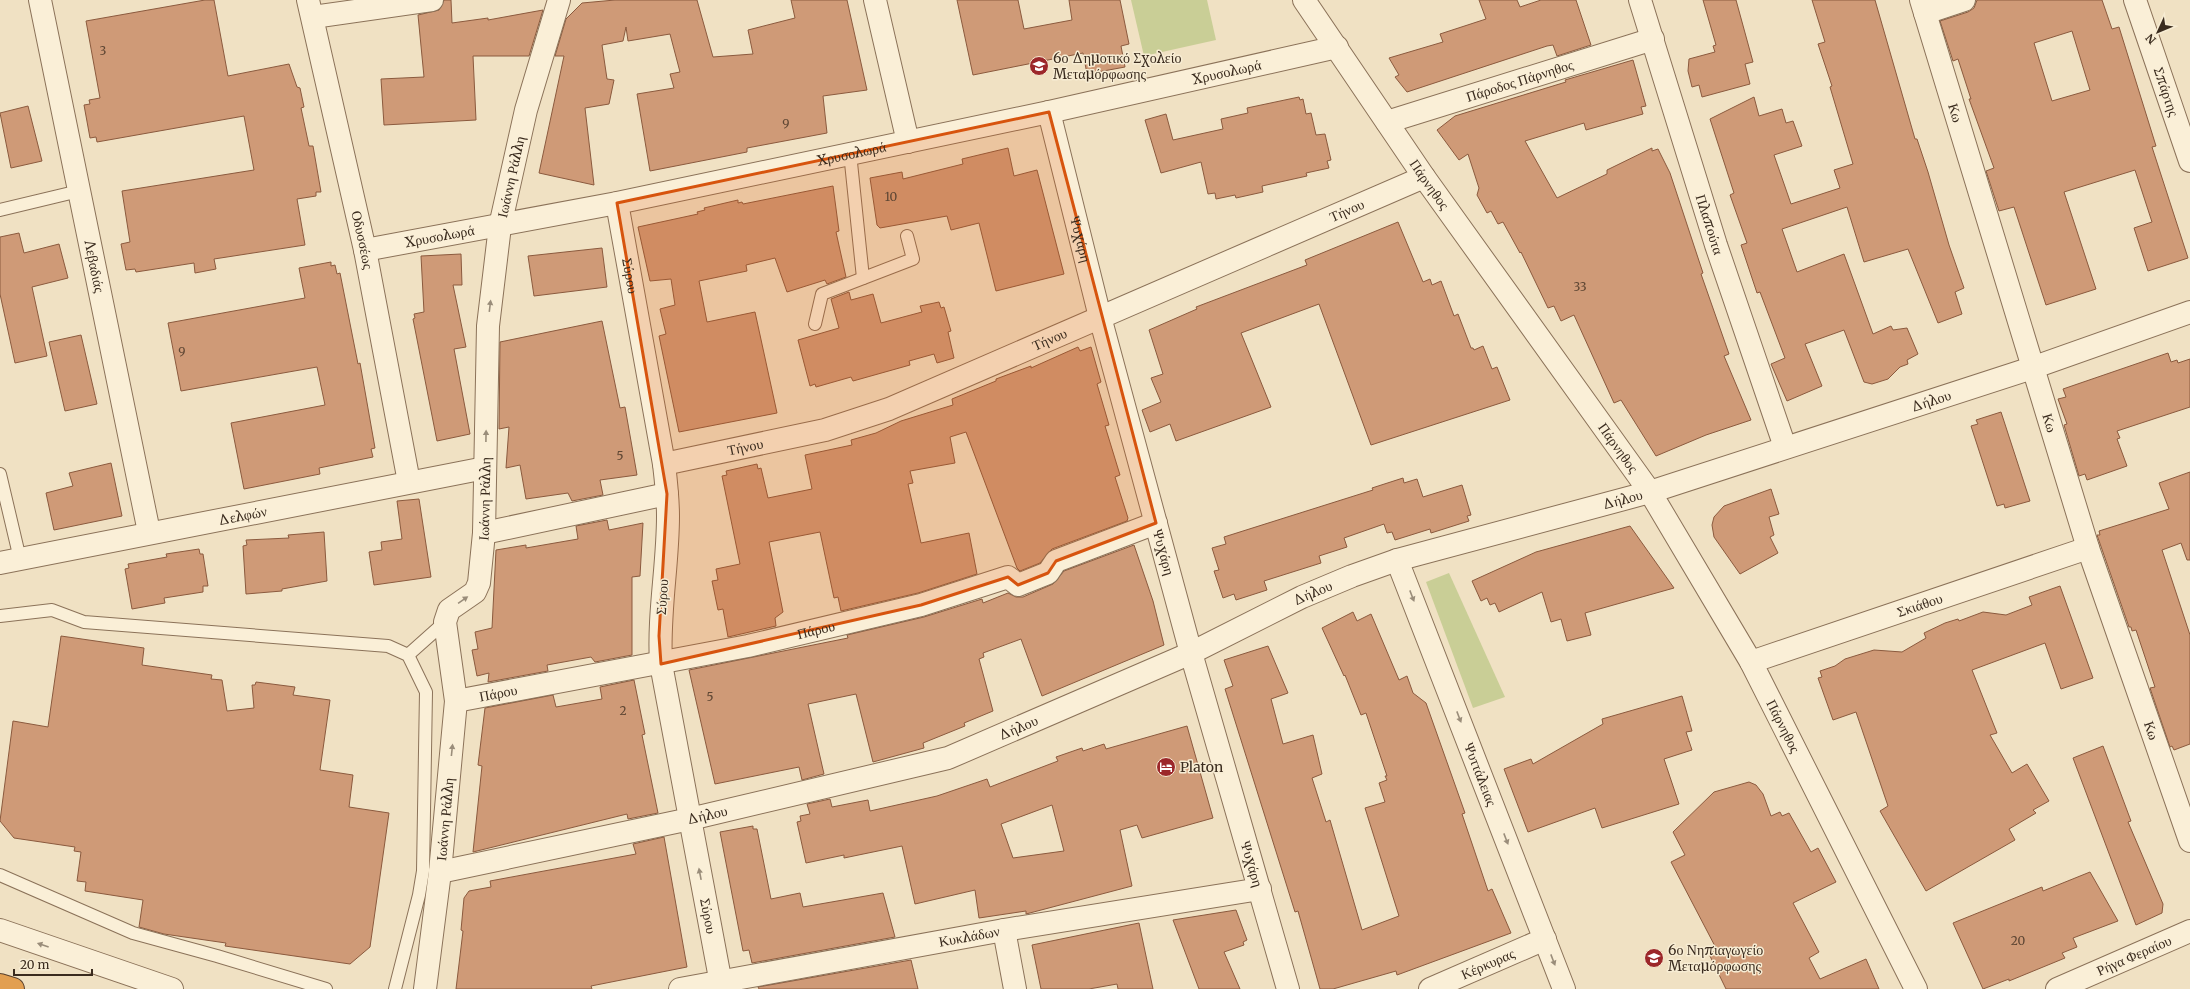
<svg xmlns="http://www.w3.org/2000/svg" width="2190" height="989" font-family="Merriweather,serif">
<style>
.green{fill:#c9ce96}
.building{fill:#cf9a77;stroke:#8b5a3e;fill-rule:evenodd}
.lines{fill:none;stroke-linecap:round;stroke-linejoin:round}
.lane-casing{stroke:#8b7259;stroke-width:14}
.street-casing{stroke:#8b7259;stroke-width:24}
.highway-casing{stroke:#58402d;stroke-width:24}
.lane{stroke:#faefd7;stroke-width:12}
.street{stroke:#faefd7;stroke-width:22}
.highway{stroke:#e29f51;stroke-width:22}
.oneway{fill:#9a8d7a}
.marked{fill:#d7540e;fill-opacity:0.2;stroke:#d7540e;stroke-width:3;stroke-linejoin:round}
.labels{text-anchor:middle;stroke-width:3;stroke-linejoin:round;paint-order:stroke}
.number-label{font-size:12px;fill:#5f4734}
.poi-label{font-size:14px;fill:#3a2b1e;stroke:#f7ecd3;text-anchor:start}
.street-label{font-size:14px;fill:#3a2b1e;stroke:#f7ecd3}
</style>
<rect width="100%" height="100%" fill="#f0e1c3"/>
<!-- green -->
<g class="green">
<path d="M1131,0H1207L1216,40L1144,56Z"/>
<path d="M1449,573L1505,697L1473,708L1426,582Z"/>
</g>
<!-- building -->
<g class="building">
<path d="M205,0H214L228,76L289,64L297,87L300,88L304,107L301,108L309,146H313L321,192H316V196L297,199L305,245L214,259L216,269L195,273L194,263L136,272L135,269L126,270L121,244L130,242L122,191L254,170L244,116L97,142L96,137L90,138L84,105L90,104L89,100L100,98L86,21Z"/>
<path d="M444,0H451L452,23L488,18V20L543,10L529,56H473L476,120L384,125L381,79L424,77L418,15L439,10Z"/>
<path d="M615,0H697L713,57L753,54L748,30L795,18L791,0H847L867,90L823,96L827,133L747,148V152L650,171L637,94L674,88L670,74L680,72L670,34L628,41L626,27L623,41L602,45L607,79L614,80L609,104L585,108L594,185L539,173L564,56H555L566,19L582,3Z"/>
<path d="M957,0H1018L1024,29L1072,20L1069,0H1120L1129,44L1121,46L1125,67L1087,74L1083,53L973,75Z"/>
<path d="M1479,0H1517L1520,7L1541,0H1576L1591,45L1557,56L1553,45L1547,46L1407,92L1395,77L1399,75L1389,58L1443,42L1440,34L1486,19Z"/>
<path d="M1703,0H1736L1753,62L1745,64L1750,84L1702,97L1699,85L1692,87L1688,71L1689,59L1715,52L1713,46L1716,45Z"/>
<path d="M1812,0H1875L1915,139H1917L1928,172L1949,245L1964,288L1955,292L1962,314L1938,323L1908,249L1864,262L1847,207L1782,229L1797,272L1844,254L1873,334L1891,326L1893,330L1907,328L1918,354L1907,360L1908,364L1900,367L1888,379L1872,384L1864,382L1844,330L1805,344L1822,386L1787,401L1771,364L1785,358L1760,292L1757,293L1741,245L1747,243L1730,195L1734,193L1710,119L1754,97L1759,116L1782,109L1786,123L1793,121L1802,146L1774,155L1791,204L1840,188L1834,170L1853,164L1830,87L1832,86L1818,44L1825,42Z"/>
<path d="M1977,0H2102L2112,29L2119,27L2156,146L2152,147L2188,258L2148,271L2134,228L2152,222L2135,170L2064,192L2096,289L2046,305L2014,207L1999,211L1986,171L1994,168L1969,99H1971L1958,59L1953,61L1940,21L1968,12L1974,8ZM2072,31L2090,90L2052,101L2034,43Z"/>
<path d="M1633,60L1646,106L1641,107L1643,114L1586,130L1584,123L1525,141L1557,198L1607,174V170L1652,148V151L1658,149L1670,173L1703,273L1701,274L1729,354L1724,356L1751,420L1706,435L1656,456L1621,400L1614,403L1574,315L1561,321L1554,306L1548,308L1521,252L1520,253L1503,222L1498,224L1491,211L1487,213L1477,195L1479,188L1468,154L1459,160L1437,130L1455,116L1566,82L1565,80Z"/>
<path d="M1299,97L1300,100L1303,99L1306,114L1311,113L1316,135L1325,134L1331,160L1327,161L1329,168L1306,173L1307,176L1262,186L1263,192L1236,198L1235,195L1216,199L1215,193L1208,194L1201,162L1161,173L1145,120L1166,114L1173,140L1223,129L1221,119L1248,113L1247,108Z"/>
<path d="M28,106L42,161L11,168L0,113Z"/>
<path d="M1008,148L1014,176L1037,170L1064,274L996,291L979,223L951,230L947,216L880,228L877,225L870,178L902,172L903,179L963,164L962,159Z"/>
<path d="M833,186L839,231L836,232L846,277L827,284L825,280L787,292L775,258L746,265L747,271L699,281L707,322L755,312L777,413L679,432L659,336L666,334L660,309L675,305L671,279L650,281L638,227L698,214L697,212L705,210L704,208L738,200V203L742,202L743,204Z"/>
<path d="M1398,222L1423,282L1430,279L1432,285L1441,281L1454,316L1458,314L1471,348H1473L1474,350L1483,346L1492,369L1497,367L1510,400L1371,445L1319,304L1241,333L1271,407L1176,441L1170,424L1150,432L1142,410L1161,402L1151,378L1163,374L1149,330L1197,309L1196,307L1307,265L1305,260Z"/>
<path d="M19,233L24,253L59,244L68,278L32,287L47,356L15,363L0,294V237Z"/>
<path d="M602,248L607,287L534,296L528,256Z"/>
<path d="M461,254L462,285H453L466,347L454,349L470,434L437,441L413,319L415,318L414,314L424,312L421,256Z"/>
<path d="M331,262V266L335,265L337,274L340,273L358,364L360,363L375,448L371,449L373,457L319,468L320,474L244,489L231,423L325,405L317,367L181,391L168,323L305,298L299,268Z"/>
<path d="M849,292L851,300L873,294L881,323L922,312L920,306L939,302L941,308L944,307L951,331L948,332L954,358L937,363L934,354L909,361L910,365L853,381L851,377L816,387L815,384L810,386L798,340L839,328L831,299Z"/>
<path d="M602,321L620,408L625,407L637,475L600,480L603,495L572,501L568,493L526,499L520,465L506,468L509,427L499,429L500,342Z"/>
<path d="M81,335L97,404L65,411L49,342Z"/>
<path d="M1078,347L1080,351L1091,347L1101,382L1097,384L1109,425L1105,426L1120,475L1115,477L1128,518L1127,521L1052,549L1040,563L1020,571L1017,568L966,432L950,437L955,463L910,471L913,483L908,484L921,543L969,533L977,574L918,593L841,611L838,597L834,598L820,532L769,542L783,612L775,618L776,626L728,637L723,609L718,610L712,581L718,580L716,569L740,564L722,476L727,475L726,471L757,464L758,469L761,468L768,498L812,489L805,455L852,445L851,440L876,433L901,421L953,405L952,399L996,381V379L1031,366V368Z"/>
<path d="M2168,353L2171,362L2177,360L2178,363L2190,359V407L2117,431L2120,438L2117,439L2127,466L2087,480L2085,474L2079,476L2064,425L2067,424L2058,399L2066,397L2063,389Z"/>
<path d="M2001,412L2030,501L2005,508L2004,504L1997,506L1971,426L1978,424L1976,420Z"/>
<path d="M111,463L122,516L54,530L46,493L73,486L69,473Z"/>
<path d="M2190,472V560H2187L2181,543L2162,550L2190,635V744L2174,750L2172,746L2170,747L2150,688L2155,687L2136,630L2132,631L2131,627H2129L2097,535H2100L2099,531L2169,509L2159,483Z"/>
<path d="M1403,478L1404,483L1417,479L1423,497L1462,485L1471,515L1467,516L1469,521L1431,533L1430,529L1395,540L1392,532L1387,533L1384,524L1344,538L1347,547L1319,556L1321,563L1264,581L1267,590L1236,600L1234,594L1223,598L1214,571L1219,570L1212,548L1226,544L1224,537L1373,490L1372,488Z"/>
<path d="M1771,489L1779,514L1769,517L1774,535L1770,537L1778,553L1740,574L1714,537L1712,525L1714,517L1724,506Z"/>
<path d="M419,499L431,577L374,585L369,552L382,550L381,542L402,539L397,501Z"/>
<path d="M607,520L609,530L643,523L640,576L632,577V655L595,662L591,657L547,665L548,671L488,682L489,673L477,676L472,650L478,649L475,632L492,628L496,550L526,545V548L578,539L576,526Z"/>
<path d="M1630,526L1674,588L1585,613L1591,635L1567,641L1561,619L1551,622L1542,592L1499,612L1495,603L1490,605L1487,598L1481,601L1472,581L1536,552Z"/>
<path d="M324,532L327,581L282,589V591L246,594L243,546L247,545L246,540L289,538L288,535Z"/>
<path d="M1134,545L1153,601L1164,645L1042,696L1021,639L983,653L984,657L979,659L993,711L964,723L965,726L923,743L924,748L873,762L856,694L808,704L824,774L802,780L799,767L715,784L689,670L848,638L847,635L924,617L982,599L983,603L1008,593L1016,597H1023L1053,584L1064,571Z"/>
<path d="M199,549L200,554H203L208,586H203V592L164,598L165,603L132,609L125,569L129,568L128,564L167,557L166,554Z"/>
<path d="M2060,586L2093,678L2061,689L2045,643L1972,670L1997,733L1990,735L2012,773L2027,764L2049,801L2033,810L2036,813L2009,829L2015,840L1926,891L1880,811L1888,806L1856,712L1833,720L1818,678L1822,677L1820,671L1835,666L1845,659L1874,650L1902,652L1926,638L1924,633L1945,623L1958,619L1959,621L1983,612L2006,615L2032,605L2029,597Z"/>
<path d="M1353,612L1357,621L1371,614L1399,680L1407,676L1413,693L1426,703L1465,813L1462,814L1488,891L1492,889L1511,933L1397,975L1396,971L1333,989H1320L1298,911L1295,912L1225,689L1233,686L1224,660L1268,646L1288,693L1271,699L1283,744L1313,735L1322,774L1312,778L1326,822L1330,820L1362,930L1399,916L1365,808L1385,802L1379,783L1387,780L1385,776H1387L1366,713L1361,715L1345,675L1344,676L1322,628Z"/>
<path d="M61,636L144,648L142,665L212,675L211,679L222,680L227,711L254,708L252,685H255L256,682L295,687L293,695L330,700L320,770L353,775L349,807L389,813L370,947L350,964L225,946L226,943L164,934L139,927L143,900L85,891L86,882L77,881L81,852L74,851L75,847L14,838L0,821L13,721L48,727Z"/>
<path d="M634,680L645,734L642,735L658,813L628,819L627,814L473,852L482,766L478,765L485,708L553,695L556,707L602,699L600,687Z"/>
<path d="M1682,696L1692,731L1686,732L1692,750L1664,759L1679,804L1602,828L1595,808L1528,832L1504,769L1531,759L1533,764L1603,724L1602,719Z"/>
<path d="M1187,726L1213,818L1142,838L1137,825L1120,830L1132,886L1026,914V911L979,918L975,890L915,904L902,846L844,858V855L806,863L797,822L801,821L800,816L810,814L807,804L830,799L832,807L868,800L870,811L937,796L987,779L990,787L1058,761L1056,757L1082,748L1083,751L1104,744L1106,749ZM1052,805L1064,851L1013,858L1001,824Z"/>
<path d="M2103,746L2131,821L2128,822L2163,904L2162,913L2136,925L2073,758Z"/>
<path d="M1749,782L1756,785L1763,794L1771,816L1780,812L1782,816L1789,813L1811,852L1818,848L1836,882L1793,903L1819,952L1809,958L1820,979L1866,959L1879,989H1726L1709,954L1717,950L1671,862L1685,855L1673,832L1714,792Z"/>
<path d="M753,826V829H757L771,899L800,893L803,907L883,893L895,937L752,963L749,950L743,951L720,832Z"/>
<path d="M664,837L687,967L591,986L592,989H456L463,931L461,930L464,898L469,891L491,887L490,881L636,854L633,844Z"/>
<path d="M2090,872L2118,921L2073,938L2077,947L2062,953L2065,958L2009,981V979L1983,989L1953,923L2042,887L2043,891Z"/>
<path d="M1236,910L1247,940L1243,942L1244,945L1224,952L1240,989H1199L1173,920Z"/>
<path d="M1139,923L1153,989H1118L1117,984L1089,989H1041L1032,945Z"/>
<path d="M911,960L918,989H759L758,987Z"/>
</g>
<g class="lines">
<!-- lane casing -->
<g class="lane-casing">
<g id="lane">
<path d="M850,153L863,278"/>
<path d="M0,210L79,191"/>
<path d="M815,324L822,294L913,259L907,236"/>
<path d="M0,474L20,559"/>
<path d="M0,616L52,610L84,622L388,646L408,655L426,692L423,871L419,895L395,989"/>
<path d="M408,655L445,622"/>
<path d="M0,875L133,933L217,956L326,989"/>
</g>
</g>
<!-- street casing -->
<g class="street-casing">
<g id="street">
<path id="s1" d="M40,0L149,532"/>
<path id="s2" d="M308,0L365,250L409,482"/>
<path d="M875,0L908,142"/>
<path id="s3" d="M1304,0L1424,177L1650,492L1751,662L1916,989"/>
<path id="s4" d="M1640,0L1716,245L1785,447"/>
<path id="s5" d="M1921,0L2088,548L2190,841"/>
<path id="s6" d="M2135,0L2190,161"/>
<path d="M1925,13L1964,0"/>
<path d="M313,17L432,0"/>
<path id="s7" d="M1049,112L1100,317L1191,653L1288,989"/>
<path id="s8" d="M1387,122L1653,39"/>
<path id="s9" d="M617,203L664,464C666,481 668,499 668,516C668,566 658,613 661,664L722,989"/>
<path id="s10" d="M365,250L617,203L1049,112L1337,47"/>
<path id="s11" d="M664,464L825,430L889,409L1424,177"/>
<path d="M484,533L667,494"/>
<path id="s12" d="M1397,560L1564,989"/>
<path id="s13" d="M0,563L485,468"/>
<path id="s14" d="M1751,662L2088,548"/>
<path id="s15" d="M456,701L748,646L921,605L1008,577L1018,585L1048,573L1056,561L1156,523"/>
<path id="s16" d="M440,872L690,819L948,758L1191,653L1302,597L1352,576L1397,560L1650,492L2032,368L2190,312"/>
<path d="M0,930L172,989"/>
<path d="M1004,930L1015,989"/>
<path id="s17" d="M425,989L440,872L456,701L445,622L449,610L475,592L479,583L484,533L488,326L500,226L526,110L559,0"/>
<path id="s18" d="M680,989L1004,930L1260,889"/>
<path id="s19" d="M1430,989L1545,939"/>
<path id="s20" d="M2057,989L2190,931"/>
</g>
</g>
<!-- highway casing -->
<g class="highway-casing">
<path id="highway" d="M0,985L13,989"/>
</g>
<!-- lane -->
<use href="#lane" class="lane"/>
<!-- street -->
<use href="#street" class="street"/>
<!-- highway -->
<use href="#highway" class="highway"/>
</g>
<!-- one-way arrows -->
<defs><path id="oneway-solid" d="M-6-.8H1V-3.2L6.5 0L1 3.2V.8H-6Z"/></defs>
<g class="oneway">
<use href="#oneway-solid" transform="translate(490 306) rotate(-83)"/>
<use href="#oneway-solid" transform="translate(486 436) rotate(-89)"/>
<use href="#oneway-solid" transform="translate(1412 596) rotate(69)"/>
<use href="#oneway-solid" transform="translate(463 600) rotate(-35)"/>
<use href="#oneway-solid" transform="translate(1459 717) rotate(69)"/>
<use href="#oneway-solid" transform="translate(452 750) rotate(-84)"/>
<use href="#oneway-solid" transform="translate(1506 839) rotate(69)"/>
<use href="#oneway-solid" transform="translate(700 874) rotate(-101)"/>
<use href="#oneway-solid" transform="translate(43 945) rotate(-161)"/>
<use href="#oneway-solid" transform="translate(1553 960) rotate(69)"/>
</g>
<!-- marked area -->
<path class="marked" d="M1049,112L1156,523L1056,561L1048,573L1018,585L1008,577L921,605L661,664L659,636L667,494L617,203Z"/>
<!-- icons -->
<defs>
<g id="school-disc" transform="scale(1)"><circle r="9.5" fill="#9c272a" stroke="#f7ecd3"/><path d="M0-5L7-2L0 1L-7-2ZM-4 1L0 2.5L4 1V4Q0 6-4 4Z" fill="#fff"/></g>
<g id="hotel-disc" transform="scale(1)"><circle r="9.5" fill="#9c272a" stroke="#f7ecd3"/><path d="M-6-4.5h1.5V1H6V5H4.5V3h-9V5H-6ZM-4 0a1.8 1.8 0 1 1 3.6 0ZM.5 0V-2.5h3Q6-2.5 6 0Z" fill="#fff"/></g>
</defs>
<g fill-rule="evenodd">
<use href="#school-disc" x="1039" y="66"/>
<use href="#hotel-disc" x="1166" y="767"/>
<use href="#school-disc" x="1654" y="958"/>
</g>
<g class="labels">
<!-- number labels -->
<g class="number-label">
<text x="103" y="55">3</text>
<text x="786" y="128">9</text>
<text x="891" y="201">10</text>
<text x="1580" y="291">33</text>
<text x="182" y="356">9</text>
<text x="620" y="460">5</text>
<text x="710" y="701">5</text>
<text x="623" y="715">2</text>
<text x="2018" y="945">20</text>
</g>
<!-- poi labels -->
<g class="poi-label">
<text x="1053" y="63">6ο Δημοτικό Σχολείο<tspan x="1053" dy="16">Μεταμόρφωσης</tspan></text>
<text x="1180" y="772">Platon</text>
<text x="1668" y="955">6ο Νηπιαγωγείο<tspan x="1668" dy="16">Μεταμόρφωσης</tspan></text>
</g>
<!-- street labels -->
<g class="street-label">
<text dy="5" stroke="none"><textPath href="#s10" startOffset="880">Χρυσολωρά</textPath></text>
<text dy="5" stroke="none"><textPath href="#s8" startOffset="139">Πάροδος Πάρνηθος</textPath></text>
<text dy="5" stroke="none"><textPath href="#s6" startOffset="97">Σπάρτης</textPath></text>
<text dy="5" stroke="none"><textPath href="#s5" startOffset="118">Κω</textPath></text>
<text dy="5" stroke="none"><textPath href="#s10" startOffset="496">Χρυσολωρά</textPath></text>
<text dy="5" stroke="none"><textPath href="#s17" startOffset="832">Ιωάννη Ράλλη</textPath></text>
<text dy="5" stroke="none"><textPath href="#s3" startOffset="223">Πάρνηθος</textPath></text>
<text dy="5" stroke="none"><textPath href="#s11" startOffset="731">Τήνου</textPath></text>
<text dy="5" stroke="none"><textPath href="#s4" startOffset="235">Πλαπούτα</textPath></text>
<text dy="5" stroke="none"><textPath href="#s10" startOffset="76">Χρυσολωρά</textPath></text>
<text dy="5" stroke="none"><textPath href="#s7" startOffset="131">Ψυχάρη</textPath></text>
<text dy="5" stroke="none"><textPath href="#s2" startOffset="246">Οδυσσέως</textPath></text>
<text dy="5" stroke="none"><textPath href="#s1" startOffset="272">Λεβαδιάς</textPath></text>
<text dy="5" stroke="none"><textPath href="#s9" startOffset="74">Σύρου</textPath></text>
<text dy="5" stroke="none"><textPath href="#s11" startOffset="407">Τήνου</textPath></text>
<text dy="5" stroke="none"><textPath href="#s16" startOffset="1569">Δήλου</textPath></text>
<text dy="5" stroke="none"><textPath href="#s5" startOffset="442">Κω</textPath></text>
<text dy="5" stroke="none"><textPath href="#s11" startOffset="83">Τήνου</textPath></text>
<text dy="5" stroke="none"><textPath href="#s3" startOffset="547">Πάρνηθος</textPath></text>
<text dy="5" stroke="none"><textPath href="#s17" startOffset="508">Ιωάννη Ράλλη</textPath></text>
<text dy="5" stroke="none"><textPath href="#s16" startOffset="1245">Δήλου</textPath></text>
<text dy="5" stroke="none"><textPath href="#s13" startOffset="247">Δελφών</textPath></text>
<text dy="5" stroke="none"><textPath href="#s7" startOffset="455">Ψυχάρη</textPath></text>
<text dy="5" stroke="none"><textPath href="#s16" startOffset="921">Δήλου</textPath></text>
<text transform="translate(662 597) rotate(-86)" y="5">Σύρου</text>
<text dy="5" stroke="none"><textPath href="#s14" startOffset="178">Σκιάθου</textPath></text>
<text dy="5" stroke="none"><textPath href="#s15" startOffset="367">Πάρου</textPath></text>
<text dy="5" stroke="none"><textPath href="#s15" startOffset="43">Πάρου</textPath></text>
<text dy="5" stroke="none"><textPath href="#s3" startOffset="871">Πάρνηθος</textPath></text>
<text dy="5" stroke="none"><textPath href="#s16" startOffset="597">Δήλου</textPath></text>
<text dy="5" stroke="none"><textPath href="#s5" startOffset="766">Κω</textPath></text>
<text dy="5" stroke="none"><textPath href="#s12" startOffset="230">Ψυττάλειας</textPath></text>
<text dy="5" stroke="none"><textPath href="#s16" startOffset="273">Δήλου</textPath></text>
<text dy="5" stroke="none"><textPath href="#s17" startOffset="171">Ιωάννη Ράλλη</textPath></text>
<text dy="5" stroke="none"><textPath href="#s7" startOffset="779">Ψυχάρη</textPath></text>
<text dy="5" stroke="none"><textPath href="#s9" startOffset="722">Σύρου</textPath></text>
<text dy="5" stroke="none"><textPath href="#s18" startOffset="294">Κυκλάδων</textPath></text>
<text dy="5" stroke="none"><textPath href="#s20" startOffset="84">Ρήγα Φεραίου</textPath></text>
<text dy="5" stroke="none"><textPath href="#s19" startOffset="63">Κέρκυρας</textPath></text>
</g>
</g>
<!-- north arrow -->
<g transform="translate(2158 32) rotate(226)" stroke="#f7ecd3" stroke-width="3" paint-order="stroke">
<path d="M0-3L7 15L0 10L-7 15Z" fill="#3a2b1e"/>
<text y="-6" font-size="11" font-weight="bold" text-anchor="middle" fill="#3a2b1e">N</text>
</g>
<!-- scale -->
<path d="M14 969v6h78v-6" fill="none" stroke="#3a2b1e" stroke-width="2"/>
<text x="20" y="969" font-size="12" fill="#3a2b1e" stroke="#f7ecd3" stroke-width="3" paint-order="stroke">20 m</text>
</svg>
